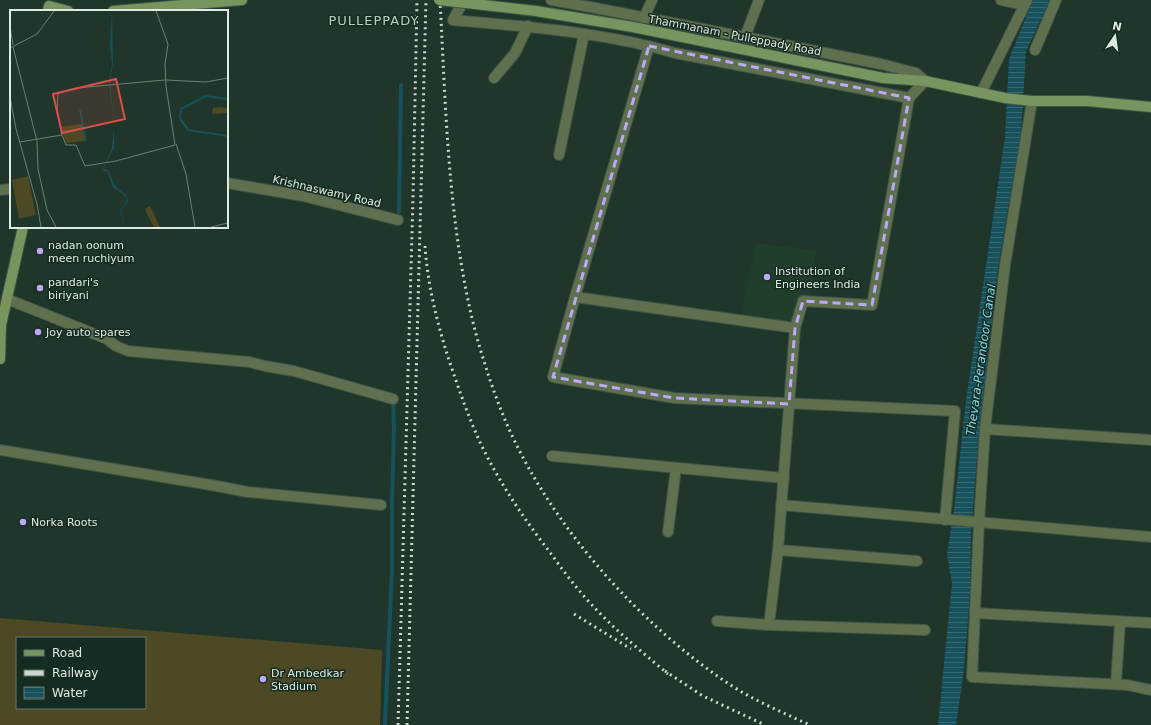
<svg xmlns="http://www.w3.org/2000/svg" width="1151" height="725" font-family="'DejaVu Sans',sans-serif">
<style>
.built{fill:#213e2d}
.pitch{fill:#4d4925;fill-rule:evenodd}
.water{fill:url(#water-rules)}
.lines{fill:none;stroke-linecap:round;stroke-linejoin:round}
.stream{stroke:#17515c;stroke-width:4}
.minor-casing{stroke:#3f5347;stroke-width:12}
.secondary-casing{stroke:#3f5347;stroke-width:12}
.minor{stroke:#5f704f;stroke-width:10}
.secondary{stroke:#79945e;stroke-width:10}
.rail{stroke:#cad8ce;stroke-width:3;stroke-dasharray:2 4;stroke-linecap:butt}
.secondary-bridge-casing{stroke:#3f5347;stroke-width:12;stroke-linecap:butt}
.secondary-bridge{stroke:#79945e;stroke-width:10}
.marked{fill:none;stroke:#bcaaf6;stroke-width:3;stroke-dasharray:8 5;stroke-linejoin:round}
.poi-dot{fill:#bcaaf6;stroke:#172c20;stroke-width:1.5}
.labels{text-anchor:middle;stroke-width:3;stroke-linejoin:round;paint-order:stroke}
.street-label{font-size:11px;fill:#deebe2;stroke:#172c20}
.poi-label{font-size:11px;fill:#deebe2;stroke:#172c20;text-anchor:start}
.water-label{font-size:12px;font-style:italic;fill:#7ed9eb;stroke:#172c20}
.quarter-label{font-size:13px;letter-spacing:1px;fill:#b5cebe;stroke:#172c20}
.inset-river{fill:none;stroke:#17515c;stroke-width:2}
.inset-road{fill:none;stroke:#6d7e74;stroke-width:1}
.view{fill:#d84f4d;fill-opacity:0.15;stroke:#d84f4d;stroke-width:2}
.inset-edge{fill:none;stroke:#deebe2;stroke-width:2}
</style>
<defs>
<pattern id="water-rules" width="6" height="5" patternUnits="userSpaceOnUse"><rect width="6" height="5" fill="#17515c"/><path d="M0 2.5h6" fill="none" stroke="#386a73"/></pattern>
</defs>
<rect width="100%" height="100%" fill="#21362a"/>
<!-- built -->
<path class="built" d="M756,243L816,251L810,302L791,327L740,320Z"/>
<!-- pitch -->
<path class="pitch" d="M0,618L382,650L380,725H0ZM17,638H145V708H17Z"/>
<!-- water -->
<path class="water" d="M1033,0H1050L1026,51L1021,133L998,267L979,433L971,533L970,591L967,633L963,677L956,725H938L952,583L947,554L954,510L966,401L1005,137L1009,59Z"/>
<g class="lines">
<!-- stream -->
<g class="stream">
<path d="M399,212L401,85"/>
<path d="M385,725L392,569V500L394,429L393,399"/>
</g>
<!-- minor casing -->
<g class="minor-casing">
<g id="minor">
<path d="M464,0L453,20C528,27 603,32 675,53L909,98L925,81L916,73L881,64L745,37L759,0"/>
<path d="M551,0C616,11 680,25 745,37"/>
<path d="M1001,0L1024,5"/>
<path d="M644,18L652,0"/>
<path d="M649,46L575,297L553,377L674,398L955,411L945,520"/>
<path d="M1035,50L1056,0"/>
<path d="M494,78L515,53L528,26"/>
<path d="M981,93L1027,0"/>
<path d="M1032,101L1005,265L985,429L979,523L972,677L1127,685L1151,690"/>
<path d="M559,155L584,34"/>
<path d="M227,183L303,196L398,220"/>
<path d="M0,190L11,189"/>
<path d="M575,297L795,328"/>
<path d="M7,299L107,339L116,346L128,351L249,362L265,366L294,371L393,399"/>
<path d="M985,429L1151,440"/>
<path d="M0,450L211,485L248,492L381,505"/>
<path d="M552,456L784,478"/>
<path d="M781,505L1151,537"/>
<path d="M668,532L676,468"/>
<path d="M778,550L917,561"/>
<path d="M976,613L1151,623"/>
<path d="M717,621L769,625L925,630"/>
<path d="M769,625L778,550L795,328L803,301L872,305L909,98"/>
<path d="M1116,684L1120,622"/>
</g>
</g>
<!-- secondary casing -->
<g class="secondary-casing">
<g id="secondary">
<path d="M48,11L49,6L68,11"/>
<path d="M113,11L242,0"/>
<path d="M897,79L925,81L1005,98L1032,101H1087L1151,107"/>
<path d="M0,359L1,325L23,227"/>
</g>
</g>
<!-- minor -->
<use href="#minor" class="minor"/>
<!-- secondary -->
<use href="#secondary" class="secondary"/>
<!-- rail -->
<g class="rail">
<path d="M440,0C446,112 448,229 477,338C486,369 496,400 509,429C554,529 641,626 732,686C757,702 784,713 810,725"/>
<path d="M425,246C428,289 439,331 453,372C461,395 469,418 479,440C498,481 524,519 552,555C564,572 577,589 592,605C615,630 642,652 668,674"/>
<path d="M574,614L631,649"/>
<path d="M665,671L703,696L765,725"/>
<path d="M398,725L413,198L417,0"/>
<path d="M407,725L426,0"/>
</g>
<!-- secondary-bridge casing -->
<g class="secondary-bridge-casing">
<path id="secondary-bridge" d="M439,0L536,11L633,27L883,78L897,79"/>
</g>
<!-- secondary-bridge -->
<use href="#secondary-bridge" class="secondary-bridge"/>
</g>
<!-- marked area -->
<path class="marked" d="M649,46L909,98L872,305L803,301L795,328L789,404L674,398L553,377Z"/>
<!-- markers -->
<g class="poi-dot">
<circle cx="40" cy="251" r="4"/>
<circle cx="767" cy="277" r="4"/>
<circle cx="40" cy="288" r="4"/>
<circle cx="38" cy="332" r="4"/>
<circle cx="23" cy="522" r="4"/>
<circle cx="263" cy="679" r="4"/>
</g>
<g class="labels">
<!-- street labels -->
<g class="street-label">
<text transform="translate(735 35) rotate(11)" y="4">Thammanam - Pulleppady Road</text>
<text transform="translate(327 191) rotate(13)" y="4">Krishnaswamy Road</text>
</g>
<!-- poi labels -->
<g class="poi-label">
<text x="48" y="249">nadan oonum<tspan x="48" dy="13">meen ruchiyum</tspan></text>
<text x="775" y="275">Institution of<tspan x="775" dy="13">Engineers India</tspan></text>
<text x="48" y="286">pandari's<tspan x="48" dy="13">biriyani</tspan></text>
<text x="46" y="336">Joy auto spares</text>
<text x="31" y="526">Norka Roots</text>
<text x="271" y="677">Dr Ambedkar<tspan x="271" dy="13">Stadium</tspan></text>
</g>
<!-- water labels -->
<g class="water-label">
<text transform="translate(981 360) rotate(-82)" y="4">Thevara-Perandoor Canal</text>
</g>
<!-- quarter labels -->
<g class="quarter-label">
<text x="374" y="25">PULLEPPADY</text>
</g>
</g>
<!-- overview -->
<g transform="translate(10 10)">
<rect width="218" height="218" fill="#21362a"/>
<path d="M209,97L218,98V103L202,104L203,98Z" fill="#4d4925"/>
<path d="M140,196L150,217H144L140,210L135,199Z" fill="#4d4925"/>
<path d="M72,114L75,131L56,133L51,117ZM18,166L26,205L9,209L2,170Z" fill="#4d4925"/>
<path d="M102,1L103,52L100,74L104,112L99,74L102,54L100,33ZM104,117V138L93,159L97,160L99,162L105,176L117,186L118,192L111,200L115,217L110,200L116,193L117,187L103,177L98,162L92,160L102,139Z" fill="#17515c"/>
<path class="inset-river" d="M218,89L196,86L171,99L170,108L178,120L218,126M70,100L76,131"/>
<path class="inset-road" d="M146,1L158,34L155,54L156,76L165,135M0,16L3,35M3,37L27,131L28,159L37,200L46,217M0,38L27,24L44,1M156,70L196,72L218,68M48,83L47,101L52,125L56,135H66L75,156L106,151L165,135M46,84L66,78L155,70M0,87L6,119L27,194L31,217M10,132L52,125M166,134L176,164L185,217M201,217L218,213"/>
<path class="view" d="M106,69L115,109L52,123L43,84Z"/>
<rect width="218" height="218" class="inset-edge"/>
</g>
<!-- legend -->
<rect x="16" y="637" width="130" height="72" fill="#172c20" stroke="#67786e"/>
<rect x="24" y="650" width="20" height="6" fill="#79945e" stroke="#67786e"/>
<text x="52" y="657" font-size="12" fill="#deebe2">Road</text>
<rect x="24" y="670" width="20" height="6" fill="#cad8ce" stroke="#67786e"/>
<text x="52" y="677" font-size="12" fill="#deebe2">Railway</text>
<rect x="24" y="687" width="20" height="12" fill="url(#water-rules)" stroke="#67786e"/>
<text x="52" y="697" font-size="12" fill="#deebe2">Water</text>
<!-- north arrow -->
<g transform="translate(1115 36) rotate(13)" stroke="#172c20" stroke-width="3" paint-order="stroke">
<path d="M0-3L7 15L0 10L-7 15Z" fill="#deebe2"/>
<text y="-6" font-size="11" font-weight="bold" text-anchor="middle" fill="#deebe2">N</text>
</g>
</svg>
